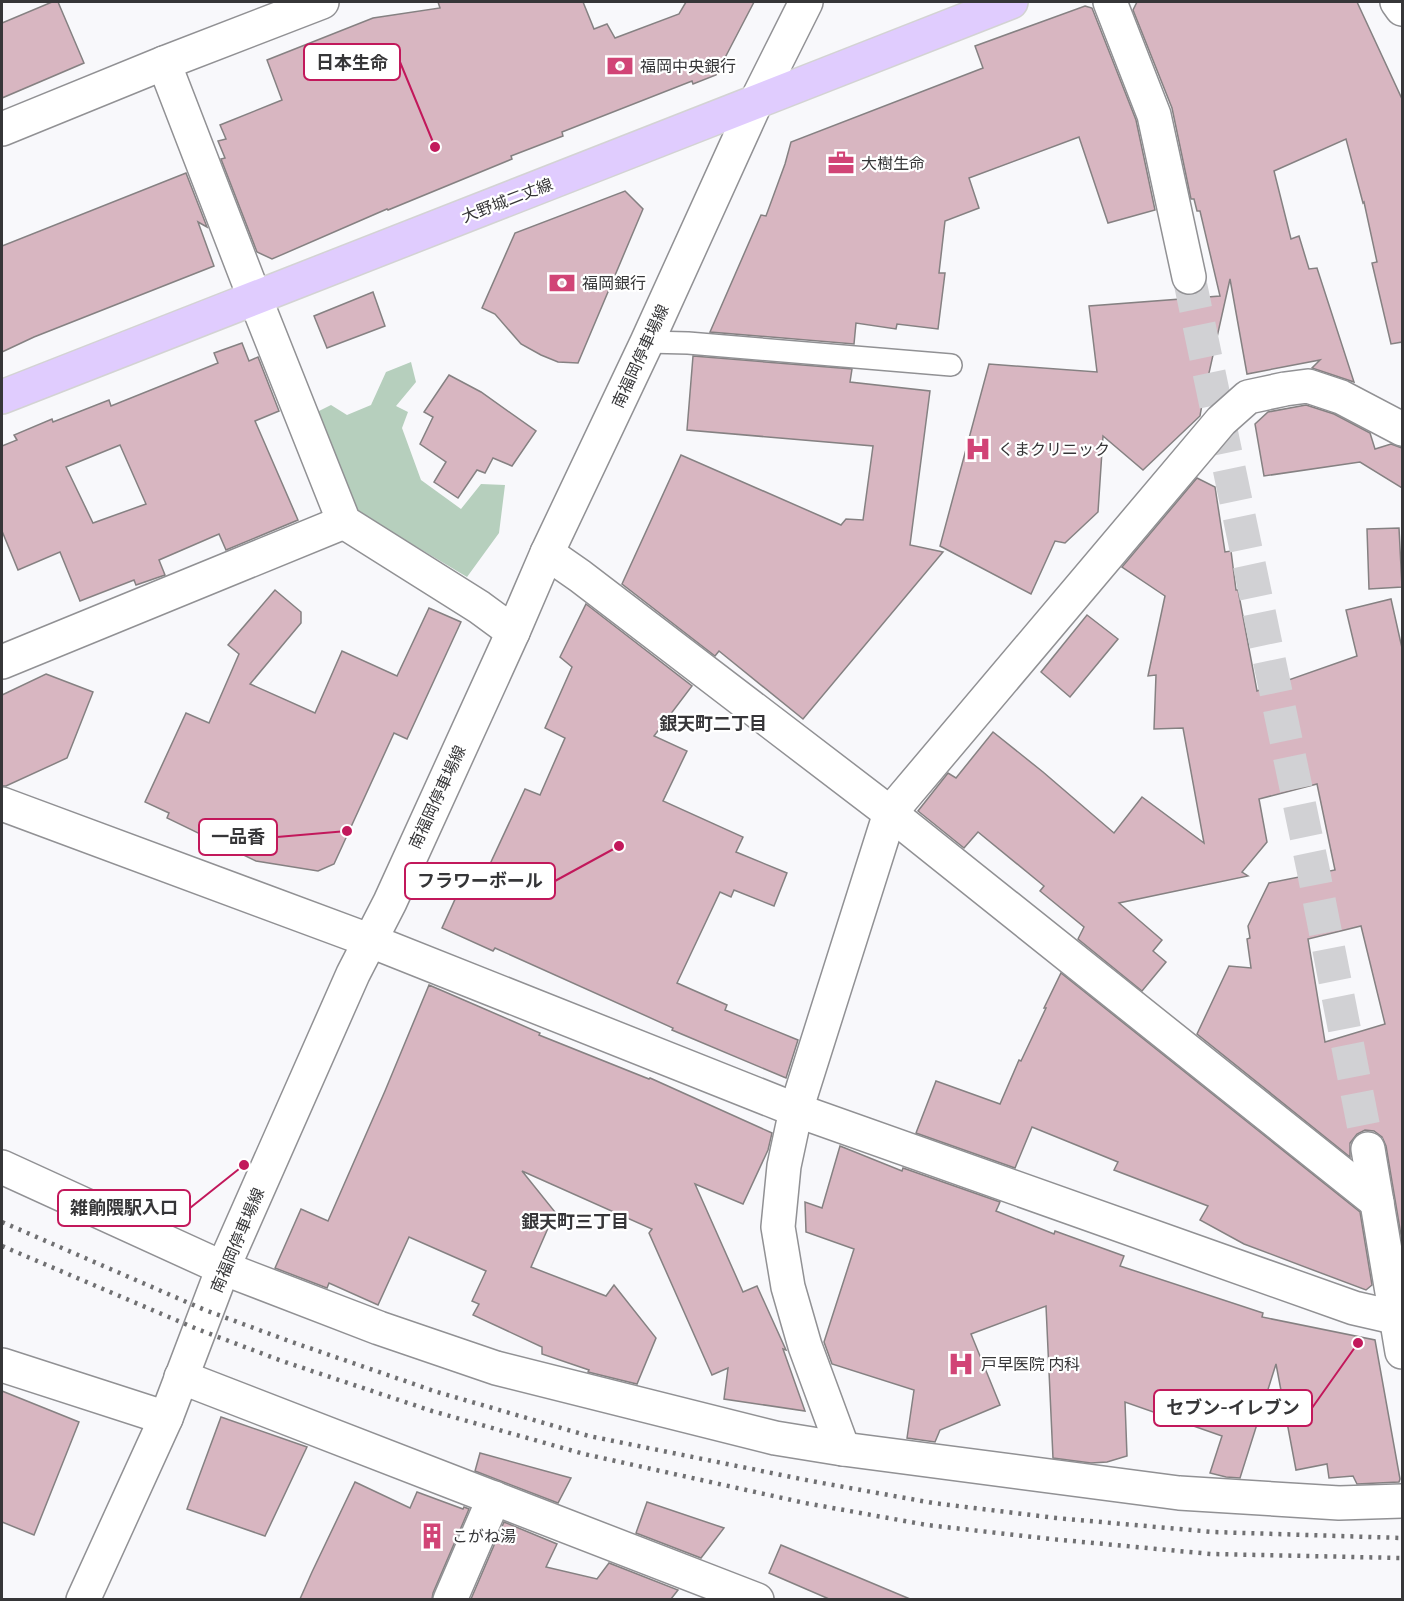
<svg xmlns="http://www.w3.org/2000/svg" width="1404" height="1601" font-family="Manrope,'Noto Sans JP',sans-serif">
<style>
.green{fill:#b6cfbd}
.building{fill:#d8b6c1;stroke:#858182;stroke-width:1.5;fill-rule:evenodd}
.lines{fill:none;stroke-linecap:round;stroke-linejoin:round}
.street-tunnel{stroke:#d1d1d4;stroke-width:33;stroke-dasharray:33 16;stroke-linecap:butt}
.lane-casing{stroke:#919194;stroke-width:24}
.street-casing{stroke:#919194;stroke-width:36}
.secondary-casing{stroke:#919194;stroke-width:36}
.primary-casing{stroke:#d3d3d3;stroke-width:36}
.lane{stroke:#fff;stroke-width:21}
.street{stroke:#fff;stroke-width:33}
.secondary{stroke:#fff;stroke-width:33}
.primary{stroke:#e0ccfe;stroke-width:33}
.rail{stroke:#707072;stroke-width:4.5;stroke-dasharray:3 6;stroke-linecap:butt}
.labels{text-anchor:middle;stroke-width:4.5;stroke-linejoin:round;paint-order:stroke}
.poi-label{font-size:16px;fill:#363638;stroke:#fff;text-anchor:start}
.street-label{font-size:16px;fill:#363638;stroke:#fff}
.neighbourhood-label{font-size:18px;font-weight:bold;fill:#373639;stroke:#fff}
.leader{fill:none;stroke:#c2185b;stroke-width:2}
.callout-dot{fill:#c2185b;stroke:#fff;stroke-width:2}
.callout{fill:#fff;stroke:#c2185b;stroke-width:2}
.callout-label{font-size:18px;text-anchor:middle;font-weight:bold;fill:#363638}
</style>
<rect width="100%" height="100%" fill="#f8f8fb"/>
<!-- green -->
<path class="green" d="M411,362L416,382L396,406L408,412L402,428L421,480L461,509L481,484L505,485L499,533L467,577L345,504L315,413L331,405L347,415L371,405L386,372Z"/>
<!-- building -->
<g class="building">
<path d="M52,2H58L84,63L2,98V23Z"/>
<path d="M438,2H583L594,29L607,24L615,38L679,14L686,2H754L716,75L693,84L692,81L562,132L563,136L511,156L512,159L388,210L387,209L272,259L257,252L221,159L225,158L218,141L226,139L220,125L282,100L267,60L373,18L440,8Z"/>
<path d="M1137,2H1357L1402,99V342L1391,344L1372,263L1377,262L1364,202L1363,203L1346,139L1274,171L1291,239L1299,236L1309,269L1317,268L1354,382L1312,368L1320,360L1247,374L1230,279L1207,382L1199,384L1203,399L1200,416L1143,470L1103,436L1098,512L1065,543L1055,541L1031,594L940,546L989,364L1097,372L1089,306L1220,296L1200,211H1197L1194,199H1191L1172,108L1133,10Z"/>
<path d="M1085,6L1092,8L1136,120L1155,210L1108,223L1079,137L969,178L979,208L945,221L939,273H945L938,329L897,324L896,329L856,323L854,344L710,332L761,215L766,216L785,164L791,142L983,68L975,46Z"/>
<path d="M186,173L207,227L198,222L214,266L34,337L2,352V246Z"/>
<path d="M625,191L643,209L578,363L558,362L541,355L521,344L495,314L482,308L515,233Z"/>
<path d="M373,292L385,326L327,348L314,316Z"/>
<path d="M242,343L249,361L258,357L279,411L255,421L298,520L226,550L219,534L159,560L165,575L136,585L134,580L80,601L60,552L18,570L2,531V446L17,440L14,435L52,419L53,422L109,400L111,406L218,363L214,353ZM120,445L146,504L93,523L66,467Z"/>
<path d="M693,356L852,369L850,382L930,391L910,545L943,552L803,719L719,651L715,656L622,584L681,455L841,525L846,519L863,520L873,446L687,430Z"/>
<path d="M449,375L481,392L536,431L512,466L493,458L485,473L477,470L458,498L434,482L446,462L420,444L433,417L424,412Z"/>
<path d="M1306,405L1334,414L1370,433L1375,449L1391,444L1402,448V488L1360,462L1264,476L1255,424L1268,412Z"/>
<path d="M1197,478L1215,487L1225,552L1231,551L1236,590H1238L1257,691L1357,656L1346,610L1391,599L1402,648V1241L1386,1146L1382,1137L1374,1131L1365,1130L1357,1134L1350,1143V1157L1197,1034L1229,966L1251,968L1247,939L1250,938L1248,926L1269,883L1335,870L1317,784L1259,799L1267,842L1242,872L1248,876L1119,903L1162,940L1153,951L1166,962L1142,991L1078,939L1084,927L1040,891L1044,886L978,832L964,848L918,811L948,773L956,778L993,732L1043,772L1114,833L1142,797L1204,843L1183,728L1154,729L1156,675L1148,676L1165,596L1122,567ZM1361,926L1385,1024L1325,1042L1308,939Z"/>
<path d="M1399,528L1402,587L1369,589L1367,529Z"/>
<path d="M275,590L301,612V623L250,684L315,713L342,651L397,676L429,608L461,622L407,739L394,733L334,864L318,871L256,861L167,818L169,813L145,802L186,713L209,723L239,654L228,645Z"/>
<path d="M586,604L692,686L654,736L687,751L663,801L743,837L736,852L787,873L774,906L734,890L731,897L720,892L677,983L727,1005L725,1010L798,1040L786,1078L672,1030L673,1028L495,948L493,951L442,928L467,873L483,879L525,789L540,795L565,738L545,728L572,667L560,657Z"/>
<path d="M1087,615L1118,639L1070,697L1041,672Z"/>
<path d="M46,674L93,692L67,758L6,786H2V695Z"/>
<path d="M1061,973L1360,1212L1372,1285L1366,1290L1244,1244L1200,1220L1208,1206L1114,1170L1118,1162L1032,1127L1015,1168L916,1133L936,1081L1000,1104L1019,1060L1021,1061L1046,1008H1044Z"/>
<path d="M429,985L480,1007L540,1033L539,1035L649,1079L650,1078L772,1133L768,1150L743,1204L695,1184L743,1292L757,1286L786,1350L783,1349L805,1411L724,1399L728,1368L712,1375L649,1233L652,1229L522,1171L555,1212L531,1267L606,1296L614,1285L656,1338L637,1384L588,1372L589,1370L542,1354V1347L473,1315L479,1304L472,1301L486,1271L409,1237L378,1305L329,1283L327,1288L275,1268L301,1209L328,1221L385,1091Z"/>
<path d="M840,1146L902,1171L903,1168L1000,1202L996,1211L1054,1234L1055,1231L1124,1256L1120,1266L1263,1313L1262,1317L1375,1340L1400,1479L1399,1482L1357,1484L1353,1476L1329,1478L1327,1464L1296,1470L1276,1364L1240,1478L1226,1477L1210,1473L1222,1436L1125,1402L1127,1456L1107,1462L1091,1463L1053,1458L1046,1306L971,1334L1000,1405L940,1430L935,1442L907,1438L914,1390L832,1364L824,1342L854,1249L806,1232L805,1202L822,1208Z"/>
<path d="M2,1391L79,1422L34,1535L2,1522Z"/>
<path d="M221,1417L307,1447L265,1536L187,1509Z"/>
<path d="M480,1453L571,1478L558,1503L475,1471Z"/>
<path d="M355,1482L410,1508L417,1492L463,1509L464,1507L469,1509L433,1593L432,1599H300L312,1572Z"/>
<path d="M647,1502L724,1528L701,1558L636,1533Z"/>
<path d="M504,1522L557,1544L546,1567L597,1579L609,1563L678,1590L671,1599H471Z"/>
<path d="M781,1545L910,1599H829L769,1573Z"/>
</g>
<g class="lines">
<!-- street-tunnel -->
<path class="street-tunnel" d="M1189,277L1313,869L1368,1149"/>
<!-- lane casing -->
<g class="lane-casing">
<path id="lane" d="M647,342L688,343L951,365"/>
</g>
<!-- street casing -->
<g class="street-casing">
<g id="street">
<path d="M1110,2L1154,115L1189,277"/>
<path d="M1397,2L1402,9"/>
<path d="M164,63L247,278L344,522L479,607L513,632"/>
<path d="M2,129L164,63L322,2"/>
<path d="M547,553L580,576L890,813L1377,1202"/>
<path d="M2,662L344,522"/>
<path d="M796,1110L1354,1308L1402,1319"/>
<path d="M1368,1149L1402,1352"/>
<path d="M2,1167L223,1268L379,1328L496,1368L775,1438L843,1449L1179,1493L1339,1503L1402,1501"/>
<path d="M2,1365L166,1418"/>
<path d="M181,1377L757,1600"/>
<path d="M843,1449L805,1346L788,1287L778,1227L784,1166L796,1110L890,813L1221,421L1248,397L1285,389L1308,386L1341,397L1402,429"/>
<path d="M450,1600L494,1498"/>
</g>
</g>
<!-- secondary casing -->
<g class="secondary-casing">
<g id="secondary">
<path d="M2,804L371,941L796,1110"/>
<path d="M83,1600L166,1418L223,1268L353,974L390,902L513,632L547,553L647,342L756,102L806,2"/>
</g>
</g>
<!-- primary casing -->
<g class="primary-casing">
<path id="primary" d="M2,397L1011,2"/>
</g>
<!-- lane -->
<use href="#lane" class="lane"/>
<!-- street -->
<use href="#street" class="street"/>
<!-- secondary -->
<use href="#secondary" class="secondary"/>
<!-- primary -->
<use href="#primary" class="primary"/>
<!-- rail -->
<g class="rail">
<path d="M2,1222L205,1310L289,1341L437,1392L589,1436L811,1481L933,1503L1056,1518L1213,1532L1402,1538"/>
<path d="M2,1246L197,1329L282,1361L432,1411L584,1454L805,1503L927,1525L1051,1539L1211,1554L1402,1558"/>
</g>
</g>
<!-- icons -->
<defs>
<g id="bank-bare" transform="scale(2.07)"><path d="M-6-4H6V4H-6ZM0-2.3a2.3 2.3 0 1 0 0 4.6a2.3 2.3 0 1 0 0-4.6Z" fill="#d14476" stroke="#fff" stroke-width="2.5" paint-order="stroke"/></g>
<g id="office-bare" transform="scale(2.07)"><path d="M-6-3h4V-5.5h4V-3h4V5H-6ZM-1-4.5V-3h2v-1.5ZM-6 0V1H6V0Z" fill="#d14476" stroke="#fff" stroke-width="2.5" paint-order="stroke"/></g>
<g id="hospital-bare" transform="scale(2.07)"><path d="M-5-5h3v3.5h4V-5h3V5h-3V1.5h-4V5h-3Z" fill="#d14476" stroke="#fff" stroke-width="2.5" paint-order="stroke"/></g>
<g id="building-bare" transform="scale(2.07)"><path d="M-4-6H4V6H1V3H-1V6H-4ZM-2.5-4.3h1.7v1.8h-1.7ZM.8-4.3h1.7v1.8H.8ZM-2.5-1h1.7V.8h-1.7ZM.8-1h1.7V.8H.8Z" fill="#d14476" stroke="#fff" stroke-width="2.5" paint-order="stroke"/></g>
</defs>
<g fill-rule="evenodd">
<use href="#bank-bare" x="620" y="66"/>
<use href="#office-bare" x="841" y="163"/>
<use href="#bank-bare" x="562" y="283"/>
<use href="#hospital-bare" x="978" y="449"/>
<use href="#hospital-bare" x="961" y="1364"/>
<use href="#building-bare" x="432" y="1536"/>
</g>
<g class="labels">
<!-- poi labels -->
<g class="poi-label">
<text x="640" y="72">福岡中央銀行</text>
<text x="861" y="169">大樹生命</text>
<text x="582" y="289">福岡銀行</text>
<text x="998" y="455">くまクリニック</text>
<text x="981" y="1370">戸早医院 内科</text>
<text x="452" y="1542">こがね湯</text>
</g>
<!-- street labels -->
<g class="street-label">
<text transform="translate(507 200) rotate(-21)" y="6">大野城二丈線</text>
<text transform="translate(640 356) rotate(-65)" y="6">南福岡停車場線</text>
<text transform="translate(437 797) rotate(-65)" y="6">南福岡停車場線</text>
<text transform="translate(237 1240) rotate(-67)" y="6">南福岡停車場線</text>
</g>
<!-- neighbourhood labels -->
<g class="neighbourhood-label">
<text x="713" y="730">銀天町二丁目</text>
<text x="575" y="1228">銀天町三丁目</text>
</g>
</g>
<!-- callouts -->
<path class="leader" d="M435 147L400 62M347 831L277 837M619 846L555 881M244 1165L190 1208M1358 1343L1312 1408"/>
<g class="callout-dot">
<circle cx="435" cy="147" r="6"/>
<circle cx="347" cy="831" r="6"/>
<circle cx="619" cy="846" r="6"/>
<circle cx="244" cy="1165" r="6"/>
<circle cx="1358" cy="1343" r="6"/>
</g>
<g class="callout">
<rect x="304" y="44" width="96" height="36" rx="6"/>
<rect x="199" y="819" width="78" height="36" rx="6"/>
<rect x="405" y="863" width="150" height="36" rx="6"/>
<rect x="58" y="1190" width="132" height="36" rx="6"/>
<rect x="1154" y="1390" width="158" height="36" rx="6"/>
</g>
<g class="callout-label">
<text x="352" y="69">日本生命</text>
<text x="238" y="843">一品香</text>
<text x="480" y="887">フラワーボール</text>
<text x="124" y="1214">雑餉隈駅入口</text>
<text x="1233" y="1414">セブン-イレブン</text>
</g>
<!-- border -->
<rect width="1404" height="1601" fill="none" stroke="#363638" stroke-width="6"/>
</svg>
